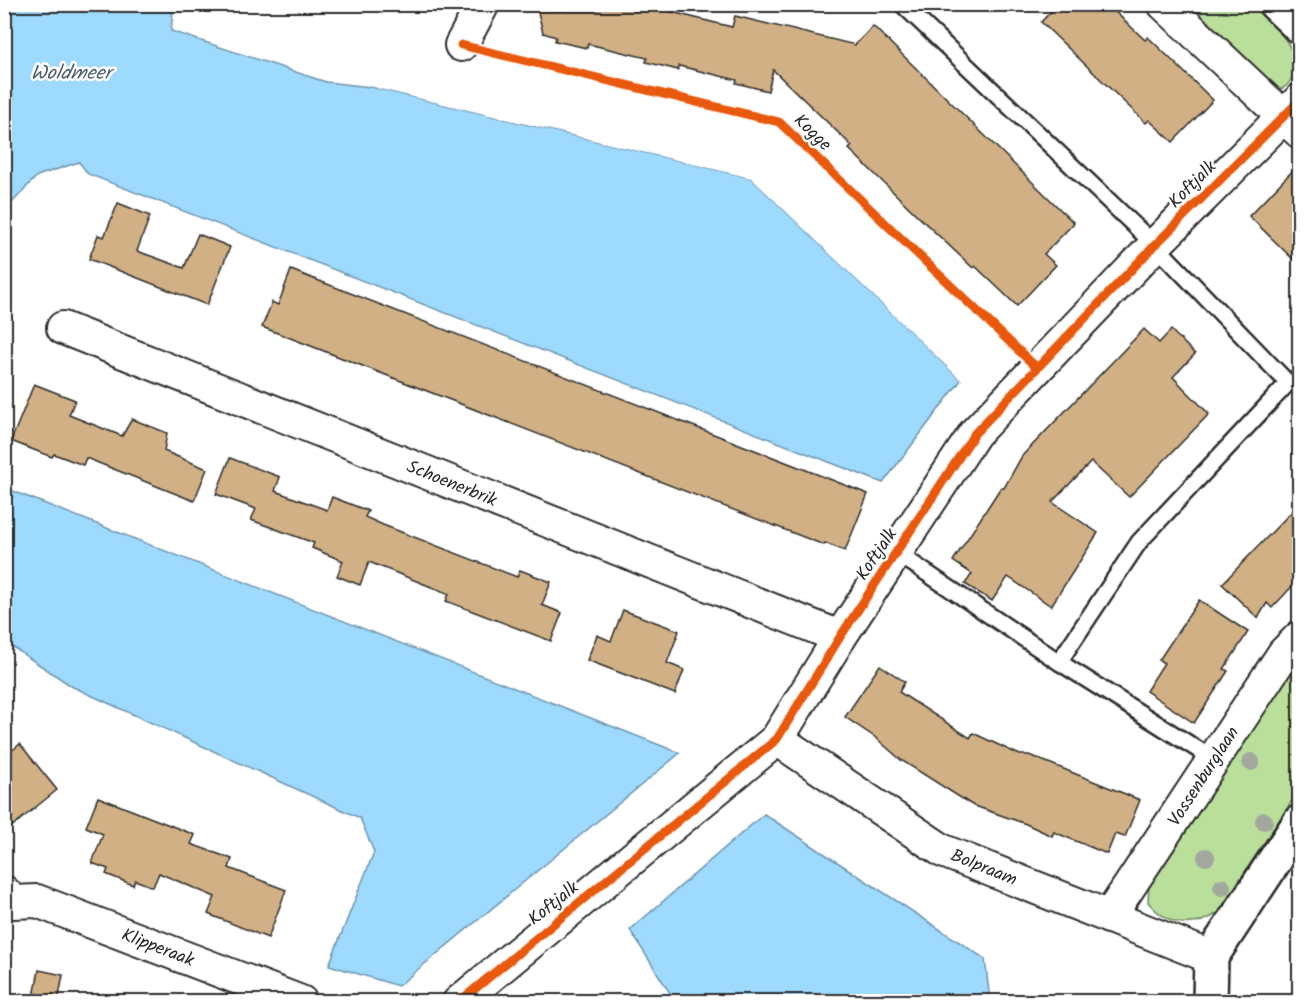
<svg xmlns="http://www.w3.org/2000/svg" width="1304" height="1006" font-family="Kalam,sans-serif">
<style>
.grass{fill:#b9df9a;stroke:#728562;stroke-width:1.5}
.water{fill:#9ddafe;stroke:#6f94aa;stroke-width:1.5}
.pier{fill:#fff}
.building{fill:#d0b084;stroke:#2b2b2b;stroke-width:1.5}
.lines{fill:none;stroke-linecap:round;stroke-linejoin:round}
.service-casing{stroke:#2b2b2b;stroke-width:20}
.minor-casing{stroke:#2b2b2b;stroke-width:36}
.tertiary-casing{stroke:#2b2b2b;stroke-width:38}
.service{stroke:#fff;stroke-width:15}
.minor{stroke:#fff;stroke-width:32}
.tertiary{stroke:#fff;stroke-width:33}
.cycleway-casing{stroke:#fff;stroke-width:13}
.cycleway{stroke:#e8590c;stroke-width:9}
.tree{fill:#a2a89d}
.labels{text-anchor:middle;stroke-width:5;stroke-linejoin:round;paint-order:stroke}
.street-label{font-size:18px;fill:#2b2b2b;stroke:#fff}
.water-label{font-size:20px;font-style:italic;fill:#4d606a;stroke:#fff}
</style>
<rect width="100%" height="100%" fill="#fff"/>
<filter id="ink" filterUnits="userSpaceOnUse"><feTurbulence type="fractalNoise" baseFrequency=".0167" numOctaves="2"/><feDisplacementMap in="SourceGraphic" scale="12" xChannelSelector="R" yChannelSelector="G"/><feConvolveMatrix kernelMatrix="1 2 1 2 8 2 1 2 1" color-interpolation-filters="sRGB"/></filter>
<g filter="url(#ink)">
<!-- grass -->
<g class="grass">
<path d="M1182,5H1250C1269,23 1304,46 1292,77C1289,85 1283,90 1274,90Z"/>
<path d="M1299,654V790L1218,913C1192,930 1168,926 1148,902L1149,880Z"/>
</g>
<!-- water -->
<g class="water">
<path d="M5,5H157L159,8L173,12L171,31L326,82L371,87L751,178L961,380L883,483L88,174L79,162L37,176L10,205L5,270Z"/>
<path d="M5,488L680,753L398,986L329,965L374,852L360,818L73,687L5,642Z"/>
<path d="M764,814L985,959L990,1001H675L630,930Z"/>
</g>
<!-- pier -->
<path class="pier" d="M376,85L752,175L963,378L961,380L751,178L376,88Z"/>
<!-- building -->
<g class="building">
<path d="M536,4L563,11L564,4H639L732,27L735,16L855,45L873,26L1074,223L1044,254L1056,265L1017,306L975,266L973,268L924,222L849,149L852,146L773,70L768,91L736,83L737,80L679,66L678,70L646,62L647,58L588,44L587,48L555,41L556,37L543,33Z"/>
<path d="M1058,4H1107L1145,40L1148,37L1213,100L1173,142L1149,120L1146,123L1041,22Z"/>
<path d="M1299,164V265L1249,216Z"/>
<path d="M118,203L150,216L137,251L184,268L198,234L230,247L207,305L89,259L98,235L104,237Z"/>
<path d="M291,270L868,494L845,551L825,543L824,545L262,327L272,302L278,305Z"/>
<path d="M1144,329L1159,343L1171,330L1195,354L1173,377L1209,414L1129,497L1091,462L1052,502L1098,533L1051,606L1008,577L992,601L965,584L972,574L953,561L1001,487L1004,488L1022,456Z"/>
<path d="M34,384L75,400L69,415L122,436L132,419L167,433L164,451L207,469L194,501L86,458L83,465L54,454L52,457L11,441Z"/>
<path d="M230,458L280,477L275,491L327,510L332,497L368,511L365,517L383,525L517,577L520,570L551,582L542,605L562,613L551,641L446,601L449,594L369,562L360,585L337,576L343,561L312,548L314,543L251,520L256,509L216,494Z"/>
<path d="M1299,504V579L1272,608L1267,603L1258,618L1222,584Z"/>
<path d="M1199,600L1248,632L1224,669L1228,671L1194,723L1146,691L1164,663L1159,660Z"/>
<path d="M623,610L679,631L667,663L684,670L675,694L587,660L597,635L611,641Z"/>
<path d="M880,665L905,682L899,692L970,738L973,733L1020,755H1029L1140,800L1125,837L1115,834L1107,854L1054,832L1052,836L1026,824L972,805L901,760L876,738L845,717Z"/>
<path d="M20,744L57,790L4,833V757Z"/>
<path d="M98,797L195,835L191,844L232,859L229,868L286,890L268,938L208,914L215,897L159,873L153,887L135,880L133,885L106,874L108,869L92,863L103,834L86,827Z"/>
<path d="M39,970L63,975L58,1002H33Z"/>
</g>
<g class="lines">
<!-- service casing -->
<g class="service-casing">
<g id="service">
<path d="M902,4L1155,245L1288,383L1139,542L1059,662"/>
<path d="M897,553L1059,662L1213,759"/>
</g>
</g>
<!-- minor casing -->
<g class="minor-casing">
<g id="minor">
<path d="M1164,4L1300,132"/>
<path d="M461,45L483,4"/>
<path d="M63,328L840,637"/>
<path d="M777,739L943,851L1211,957"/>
<path d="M4,892L13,902L37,901L301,1002"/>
<path d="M1109,917L1284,653L1300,637"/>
<path d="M459,1002L777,739L840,637L975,433L1155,245L1300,100"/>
</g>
</g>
<!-- tertiary casing -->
<g class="tertiary-casing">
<g id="tertiary">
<path d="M1276,4L1300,27"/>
<path d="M1210,1002L1211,957L1300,822"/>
</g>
</g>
<!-- service -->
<use href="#service" class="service"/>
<!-- minor -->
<use href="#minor" class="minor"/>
<!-- tertiary -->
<use href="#tertiary" class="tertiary"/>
<!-- cycleway casing -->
<g class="cycleway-casing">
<g id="cycleway">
<path d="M461,45L779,122L1036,367"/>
<path d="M459,1002L777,739L840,637L975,433L1155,245L1300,100"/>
</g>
</g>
<!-- cycleway -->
<use href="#cycleway" class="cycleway"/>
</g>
<!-- trees -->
<g class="tree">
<circle cx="1251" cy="762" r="9"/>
<circle cx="1264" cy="821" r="9"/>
<circle cx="1206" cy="857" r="9"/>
<circle cx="1222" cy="887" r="9"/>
</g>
</g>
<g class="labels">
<!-- street labels -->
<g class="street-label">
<text transform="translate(813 132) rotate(44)" y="6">Kogge</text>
<text transform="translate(1192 184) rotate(-45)" y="6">Koftjalk</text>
<text transform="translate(452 483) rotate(22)" y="6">Schoenerbrik</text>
<text transform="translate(876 554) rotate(-56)" y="6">Koftjalk</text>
<text transform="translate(1203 776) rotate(-57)" y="6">Vossenburglaan</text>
<text transform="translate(984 867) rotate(22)" y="6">Bolpraam</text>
<text transform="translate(553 903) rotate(-39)" y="6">Koftjalk</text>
<text transform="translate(158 947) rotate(21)" y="6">Klipperaak</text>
</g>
<!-- water labels -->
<g class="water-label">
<text x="71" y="79">Woldmeer</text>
</g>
</g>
<!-- margin -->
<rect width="1304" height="1006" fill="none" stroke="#fff" stroke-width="24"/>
<rect x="12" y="12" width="1280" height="982" fill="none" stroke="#2b2b2b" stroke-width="2" filter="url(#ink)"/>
</svg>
